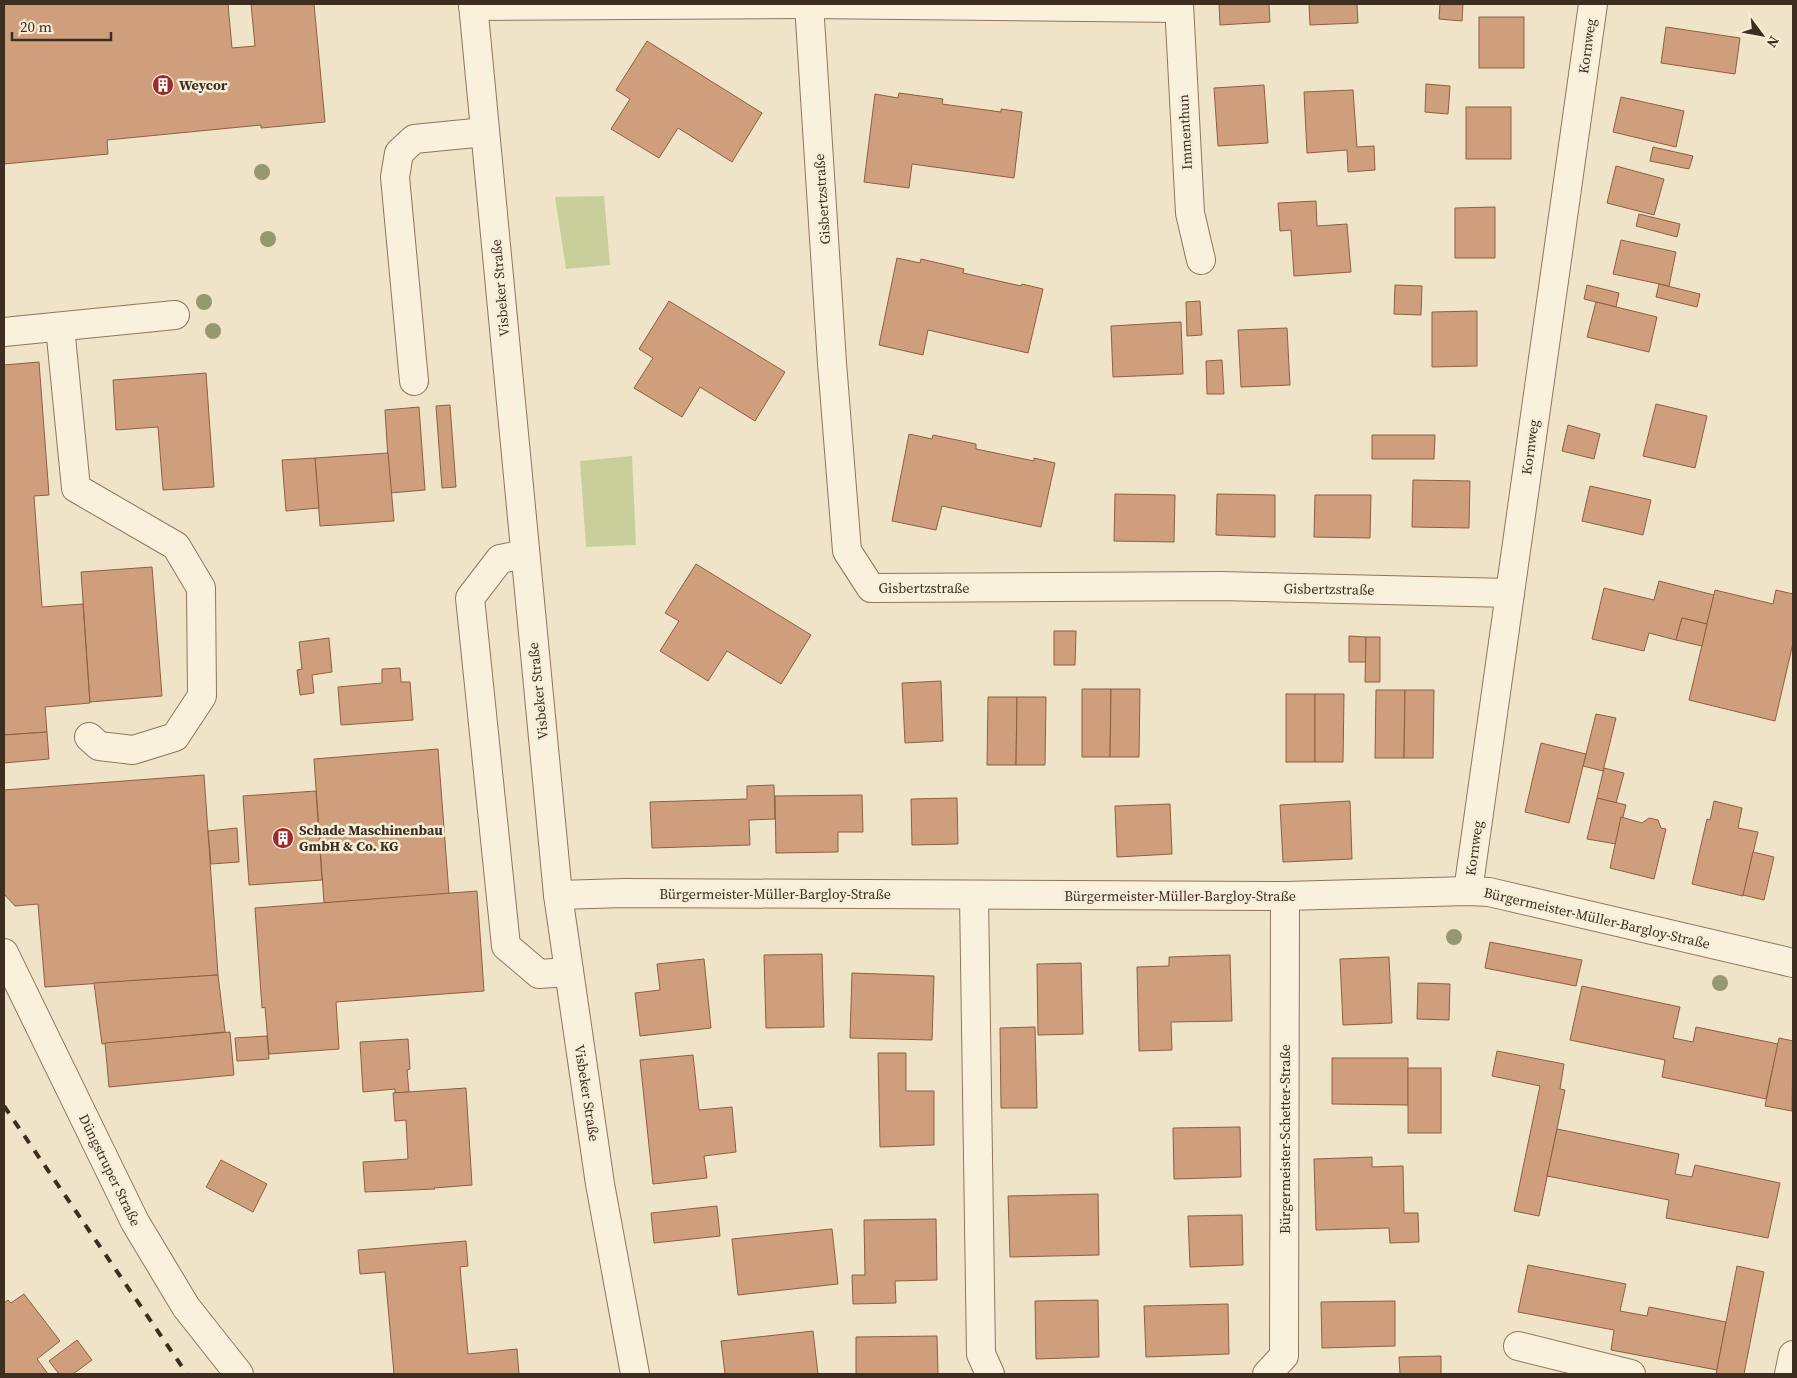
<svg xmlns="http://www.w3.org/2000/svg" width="1797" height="1378" font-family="'Source Serif 4',serif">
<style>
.green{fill:#c9cf9b}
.building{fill:#cf9f7d;stroke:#8d5f41}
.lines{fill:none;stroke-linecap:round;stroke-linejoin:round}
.minor-casing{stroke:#8d765c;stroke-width:30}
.minor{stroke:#faf1dc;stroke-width:28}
.rail{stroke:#3d2e20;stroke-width:4;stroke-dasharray:9 9;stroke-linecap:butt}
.tree{fill:#96986f}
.labels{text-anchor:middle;stroke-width:5;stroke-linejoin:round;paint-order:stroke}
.street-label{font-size:14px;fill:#3d2e20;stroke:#f7eed8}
.poi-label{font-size:14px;font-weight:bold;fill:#3d2e20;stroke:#f7eed8;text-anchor:start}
</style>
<rect width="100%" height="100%" fill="#f0e4c8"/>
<!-- green -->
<g class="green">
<path d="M604,196L610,265L566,269L555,197Z"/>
<path d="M632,456L636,545L586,547L580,461Z"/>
</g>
<!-- building -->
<g class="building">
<path d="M4,4H228L232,48L255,46L251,4H314L325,122L261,128V125L107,140L108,154L4,164Z"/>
<path d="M1219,4H1269L1270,22L1220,25Z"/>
<path d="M1309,4H1357L1358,23L1310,25Z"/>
<path d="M1440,4H1463L1462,21L1439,19Z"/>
<rect x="1479" y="17" width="45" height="51"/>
<path d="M1666,27L1740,38L1735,74L1661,63Z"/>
<path d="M647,41L762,113L732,162L678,128L659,158L611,129L630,99L616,90Z"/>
<path d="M1426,84L1450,86L1448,114L1425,112Z"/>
<path d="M1264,85L1268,143L1218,146L1214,88Z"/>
<path d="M1353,90L1357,147L1374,146L1375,170L1348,172L1347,150L1307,153L1304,92Z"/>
<path d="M899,93L943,99L942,104L1001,112V109L1022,112L1014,178L912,164L909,188L864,182L875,94L898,98Z"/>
<path d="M1621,97L1684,111L1676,147L1613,132Z"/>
<rect x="1466" y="107" width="45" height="52"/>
<path d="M1653,147L1693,156L1689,169L1650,161Z"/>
<path d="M1616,166L1664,179L1654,215L1607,203Z"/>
<path d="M1316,201L1317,226L1347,224L1351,272L1294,276L1291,230L1280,231L1278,203Z"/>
<path d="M1495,207V258H1455V208Z"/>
<path d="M1639,214L1680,224L1677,237L1636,226Z"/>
<path d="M1621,240L1676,252L1669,286L1613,274Z"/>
<path d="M897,258L920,263L921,259L964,269L963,273L1021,286L1022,284L1043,289L1028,353L928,330L923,355L879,345Z"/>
<path d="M1659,284L1700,294L1697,307L1656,297Z"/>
<path d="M1395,285L1422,286L1421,315L1394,314Z"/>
<path d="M1587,285L1619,293L1616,307L1584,299Z"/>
<path d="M669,301L785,372L755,421L700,387L682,417L634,388L653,358L639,349Z"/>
<path d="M1200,301L1202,335L1187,336L1186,302Z"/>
<path d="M1596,302L1657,317L1649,352L1587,337Z"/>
<path d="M1477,311V366L1432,367V312Z"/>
<path d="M1181,322L1183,374L1113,377L1111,326Z"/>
<path d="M1287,328L1290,385L1241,387L1238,330Z"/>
<path d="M1222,360L1224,394H1207L1206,361Z"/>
<path d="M39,362L49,495L34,496L42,607L83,604L90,703L45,707L47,732L4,735V365Z"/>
<path d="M206,373L214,487L163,490L158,427L116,430L113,380Z"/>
<path d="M1656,404L1707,416L1695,468L1643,456Z"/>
<path d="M450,405L456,487L442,488L436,406Z"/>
<path d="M419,407L425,490L390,493L385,410Z"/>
<path d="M1568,425L1600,434L1594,459L1562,451Z"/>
<path d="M909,434L932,439L933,435L976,444V449L1034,461V458L1055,463L1041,527L942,506L936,530L892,521Z"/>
<path d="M1372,435H1435L1434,459H1372Z"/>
<path d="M388,453L394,521L320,526L315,458Z"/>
<path d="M315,458L319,508L286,511L282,460Z"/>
<path d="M1413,480L1470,481L1469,528L1412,527Z"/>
<path d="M1590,486L1651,500L1643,535L1582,521Z"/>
<path d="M1115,494L1175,495L1174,542L1114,541Z"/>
<path d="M1217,494L1275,495V537L1216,535Z"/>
<path d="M1315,495H1371L1370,538L1314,537Z"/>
<path d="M696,564L811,635L781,684L727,651L708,681L660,651L679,621L665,613Z"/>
<path d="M152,567L162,696L90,702L81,572Z"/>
<path d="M1659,581L1714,595L1707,624L1682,618L1676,640L1649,633L1644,651L1592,639L1604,588L1654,600Z"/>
<path d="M1715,590L1773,604L1776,590L1793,594V643L1775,721L1689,700Z"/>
<path d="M1682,618L1707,624L1702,646L1676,640Z"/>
<path d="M1054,631H1076L1075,665H1054Z"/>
<path d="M1349,636L1366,637V662H1349Z"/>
<path d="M1366,637H1380V682H1365Z"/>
<path d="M329,638L332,672L312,675L314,693L300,695L297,670L302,669L299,642Z"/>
<path d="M400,668L401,682H410L413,720L341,725L338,687L382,683V669Z"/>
<path d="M941,681L943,741L905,743L902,683Z"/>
<path d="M1082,689H1111L1110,757H1082Z"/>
<path d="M1111,689H1140L1139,757H1110Z"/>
<path d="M1376,690H1405L1404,758H1375Z"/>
<path d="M1405,690H1434L1433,758H1404Z"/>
<rect x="1286" y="694" width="29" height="68"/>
<path d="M1315,694H1344L1343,762H1315Z"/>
<path d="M988,697H1017L1016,765H987Z"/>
<path d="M1017,697H1046L1045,765H1016Z"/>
<path d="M1596,714L1616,718L1603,771L1583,766Z"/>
<path d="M47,732L49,759L4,763V735Z"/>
<path d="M1541,743L1586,754L1569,823L1525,812Z"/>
<path d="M438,749L449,894L324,903L314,759Z"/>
<path d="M1604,768L1624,773L1616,803L1597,798Z"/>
<path d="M204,775L218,975L45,987L38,904L15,906L4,894V790Z"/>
<path d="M774,785L775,819L749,820L750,845L652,848L650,802L747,799V786Z"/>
<path d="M316,791L322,880L249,885L243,796Z"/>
<path d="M862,795L863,832H838V852L776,853L775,796Z"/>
<path d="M957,798L958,844L912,845L911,799Z"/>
<path d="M1597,798L1626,805L1616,844L1587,839Z"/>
<path d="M1350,801L1352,859L1283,862L1280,805Z"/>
<path d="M1714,801L1742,808L1738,828L1758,832L1743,896L1692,884L1707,819L1710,820Z"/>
<path d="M1170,804L1172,854L1117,857L1115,806Z"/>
<path d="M1621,817L1642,823L1649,818L1658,820L1661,828L1666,829L1654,879L1610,868Z"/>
<path d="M237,828L239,862L211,864L208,831Z"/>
<path d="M1753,852L1774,857L1764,900L1743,895Z"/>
<path d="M477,891L484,991L336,1002L339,1049L269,1054L265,1007L262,1008L255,908Z"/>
<path d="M1490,942L1582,960L1576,986L1485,968Z"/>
<path d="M822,954L824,1027L766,1028L764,955Z"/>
<path d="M1230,955L1232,1021L1171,1022L1172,1050L1139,1051L1137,967L1169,966V957Z"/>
<path d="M1389,957L1392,1023L1343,1025L1340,959Z"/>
<path d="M704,959L711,1028L640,1036L635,993L660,990L657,964Z"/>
<path d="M1081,963L1083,1034L1038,1035L1037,964Z"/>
<path d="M852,973L934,976L932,1040L850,1038Z"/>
<path d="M218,975L225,1032L102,1044L94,983Z"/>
<path d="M1418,983L1450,984L1449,1020L1417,1019Z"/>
<path d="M1582,986L1680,1007L1673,1038L1693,1042L1696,1027L1778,1044L1766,1099L1662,1077L1665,1060L1570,1040Z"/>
<path d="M1035,1027L1037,1108H1001L1000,1028Z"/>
<path d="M230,1032L234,1075L109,1087L105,1043Z"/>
<path d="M267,1036L269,1059L237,1061L235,1038Z"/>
<path d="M1779,1038L1793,1041L1792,1111L1765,1106Z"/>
<path d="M408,1039L410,1069L407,1070L409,1092L395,1093V1089L363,1092L360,1042Z"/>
<path d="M1497,1051L1564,1064L1560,1089L1565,1090L1539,1216L1514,1211L1540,1086L1492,1076Z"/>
<path d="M878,1053H906V1091H934V1145L880,1147Z"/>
<path d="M693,1055L699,1110L732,1107L736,1152L704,1156L707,1178L653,1184L640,1060Z"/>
<path d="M1332,1058H1408V1105L1332,1104Z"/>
<rect x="1408" y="1068" width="33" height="65"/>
<path d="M466,1088L472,1185L434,1188L435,1189L365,1192L363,1162L408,1159L406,1120L395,1121L393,1093Z"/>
<path d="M1240,1127L1241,1177L1174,1179L1173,1128Z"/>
<path d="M1557,1129L1679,1154L1675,1174L1692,1177L1695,1165L1780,1183L1768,1238L1666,1218L1669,1200L1547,1176Z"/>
<path d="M1372,1157V1167L1403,1166L1404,1213H1418L1419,1242L1390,1243L1389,1228L1316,1230L1314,1159Z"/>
<path d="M221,1160L267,1184L253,1212L206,1187Z"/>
<path d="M1098,1194L1099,1255L1010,1257L1008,1196Z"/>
<path d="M717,1206L720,1236L654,1243L651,1213Z"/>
<path d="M1242,1215L1243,1265L1190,1267L1188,1216Z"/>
<path d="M936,1219L937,1280L895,1281L896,1303L853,1304L852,1275H865L864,1220Z"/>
<path d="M832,1229L838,1284L738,1295L732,1239Z"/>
<path d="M466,1241L468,1266L460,1267L468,1354L517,1349L519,1374H394L385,1272L360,1274L358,1250Z"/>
<path d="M1528,1265L1626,1284L1620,1311L1647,1316L1649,1307L1726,1322L1717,1370L1611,1350L1614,1330L1518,1312Z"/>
<path d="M1737,1266L1764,1272L1744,1374H1716Z"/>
<path d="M24,1294L60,1341L37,1359L48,1374H4V1303L8,1300L11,1303Z"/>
<path d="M1098,1300L1099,1357L1036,1359L1035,1301Z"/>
<path d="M1395,1301V1346L1322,1348L1321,1302Z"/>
<path d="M1228,1304L1229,1354L1146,1357L1144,1306Z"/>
<path d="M813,1331L818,1374H725L721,1341Z"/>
<path d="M937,1336L938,1374H856V1337Z"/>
<path d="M77,1340L92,1360L73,1374H59L49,1361Z"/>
<path d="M1441,1356V1374H1400L1399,1357Z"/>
</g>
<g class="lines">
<!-- minor casing -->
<g class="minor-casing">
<g id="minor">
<path d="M473,4L558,895L600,1184L635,1374"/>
<path d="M809,4L832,363L847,551L871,588L1220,586L1510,593"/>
<path d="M1179,4L1190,213L1201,260"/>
<path d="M473,6L809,4L1179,8"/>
<path d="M60,327L76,488L176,546L201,588L202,696L175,737L133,750L99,746L89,737"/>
<path d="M4,332L175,315"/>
<path d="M414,381L395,177L399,153L414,139L485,132"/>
<path d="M525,554L500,559L470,598L506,946L539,974L568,972"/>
<path d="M1468,891L1593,4"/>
<path d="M558,895L625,893L1285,896L1468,891L1489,892L1793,963"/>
<path d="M974,895L981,1354L990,1374"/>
<path d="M4,953L135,1222L186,1307L239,1374"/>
<path d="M1518,1346L1631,1374"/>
<path d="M1267,1374L1284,1356L1285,896"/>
<path d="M1789,1374L1793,1355"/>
</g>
</g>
<!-- minor -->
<use href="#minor" class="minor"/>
<!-- rail -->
<path class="rail" d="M4,1106L187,1374"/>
</g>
<!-- trees -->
<g class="tree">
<circle cx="262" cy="172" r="8"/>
<circle cx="268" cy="239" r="8"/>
<circle cx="204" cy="302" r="8"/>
<circle cx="213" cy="331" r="8"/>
<circle cx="1454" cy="937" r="8"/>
<circle cx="1720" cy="983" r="8"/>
</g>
<!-- icons -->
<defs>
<g id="building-disc" transform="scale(1.125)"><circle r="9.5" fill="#9e2a2b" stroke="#f7eed8"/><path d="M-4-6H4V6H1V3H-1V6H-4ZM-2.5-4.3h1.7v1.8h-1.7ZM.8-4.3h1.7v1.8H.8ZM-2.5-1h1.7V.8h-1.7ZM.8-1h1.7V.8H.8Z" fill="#fff"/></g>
</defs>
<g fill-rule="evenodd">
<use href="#building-disc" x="163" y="85"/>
<use href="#building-disc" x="283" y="838"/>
</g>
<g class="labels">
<!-- street labels -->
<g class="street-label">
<text transform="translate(1587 46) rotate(-82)" y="5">Kornweg</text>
<text transform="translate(1185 132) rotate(-93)" y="5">Immenthun</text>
<text transform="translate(822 199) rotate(-94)" y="5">Gisbertzstraße</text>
<text transform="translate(500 288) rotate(-95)" y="5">Visbeker Straße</text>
<text transform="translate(1530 447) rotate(-82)" y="5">Kornweg</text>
<text x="924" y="593">Gisbertzstraße</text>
<text transform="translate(1329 589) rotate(1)" y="5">Gisbertzstraße</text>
<text transform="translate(538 691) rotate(-96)" y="5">Visbeker Straße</text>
<text transform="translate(1474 848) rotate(-82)" y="5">Kornweg</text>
<text x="775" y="899">Bürgermeister-Müller-Bargloy-Straße</text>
<text x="1180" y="901">Bürgermeister-Müller-Bargloy-Straße</text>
<text transform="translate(1597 918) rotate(13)" y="5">Bürgermeister-Müller-Bargloy-Straße</text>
<text transform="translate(587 1093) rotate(81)" y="5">Visbeker Straße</text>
<text transform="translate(1285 1139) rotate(-90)" y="5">Bürgermeister-Schetter-Straße</text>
<text transform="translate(110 1170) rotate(64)" y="5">Düngstruper Straße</text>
</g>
<!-- poi labels -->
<g class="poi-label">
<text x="179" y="90">Weycor</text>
<text x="299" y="835">Schade Maschinenbau<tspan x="299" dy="16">GmbH &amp; Co. KG</tspan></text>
</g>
</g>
<!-- border -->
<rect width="1797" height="1378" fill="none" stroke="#3d2e20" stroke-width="10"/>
<!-- north arrow -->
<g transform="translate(1762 35) rotate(122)" stroke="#f7eed8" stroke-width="4" paint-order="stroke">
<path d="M0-4L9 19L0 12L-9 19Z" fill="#3d2e20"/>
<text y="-8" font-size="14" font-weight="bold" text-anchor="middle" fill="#3d2e20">N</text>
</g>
<!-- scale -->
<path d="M12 32v8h99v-8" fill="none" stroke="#3d2e20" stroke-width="2.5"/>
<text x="20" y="32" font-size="15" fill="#3d2e20" stroke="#f7eed8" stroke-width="4" paint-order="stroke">20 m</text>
</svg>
